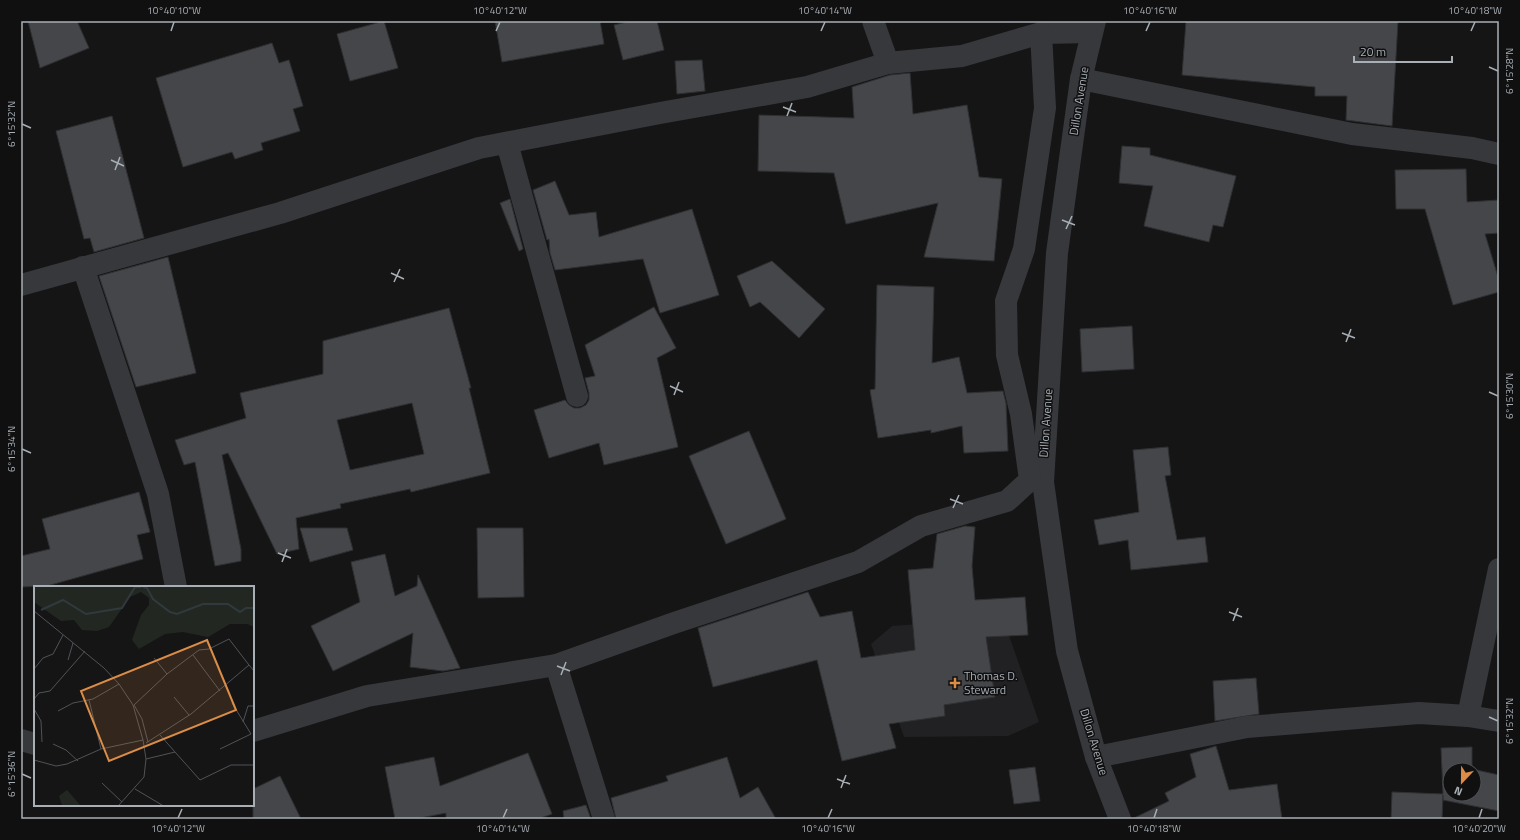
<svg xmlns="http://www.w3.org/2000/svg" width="1520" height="840" font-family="'Titillium Web',sans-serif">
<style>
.built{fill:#212123}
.building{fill:#444649;stroke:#2f3032;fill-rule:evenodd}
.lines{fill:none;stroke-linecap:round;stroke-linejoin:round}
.minor{stroke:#36383b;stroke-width:22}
.ticks{fill:none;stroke:#a8afb5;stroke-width:1.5}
.poi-dot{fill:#db8d48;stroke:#101011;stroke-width:1.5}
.labels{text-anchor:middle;stroke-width:3;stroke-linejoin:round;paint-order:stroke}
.street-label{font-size:12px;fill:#a8afb5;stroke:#101011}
.poi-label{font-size:12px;fill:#a8afb5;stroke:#101011;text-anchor:start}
.inset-river{fill:none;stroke:#30393d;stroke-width:2}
.inset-road{fill:none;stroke:#505356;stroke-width:1}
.view{fill:#db8d48;fill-opacity:0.15;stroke:#db8d48;stroke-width:2}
.inset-edge{fill:none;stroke:#a8afb5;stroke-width:2}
.neatline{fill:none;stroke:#a8afb5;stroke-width:1.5}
.ticks-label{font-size:10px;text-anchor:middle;fill:#a8afb5}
</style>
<rect width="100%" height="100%" fill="#151516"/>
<!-- built -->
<path class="built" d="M1003,618L1039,722L1008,736L904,737L871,644L892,626Z"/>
<!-- building -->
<g class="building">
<path d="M28,21H77L89,48L40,68Z"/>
<path d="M384,21L398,68L350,81L337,34Z"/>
<path d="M495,21H600L604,44L502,62Z"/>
<path d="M631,21H657L664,50L623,60L614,25Z"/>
<path d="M1186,21H1398L1392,126L1346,120L1347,96H1315V87L1182,75Z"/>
<path d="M272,43L279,63L289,60L303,106L293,109L300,131L261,143L263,150L235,159L232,152L183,167L156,78Z"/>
<path d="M702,60L705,91L677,94L675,61Z"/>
<path d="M910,73L913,114L967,105L979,177L1002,179L994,261L924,257L938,203L846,224L834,173L758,171L759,115L854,118L852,87L890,75Z"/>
<path d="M112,116L144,238L94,252L90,238L84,239L56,131Z"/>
<path d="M1122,146L1150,148V155L1236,176L1223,227L1213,225L1209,242L1144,226L1153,186L1119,183Z"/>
<path d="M1466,169L1467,202L1499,200V233L1485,234L1499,280V292L1453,305L1425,209H1396L1395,170Z"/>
<path d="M555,181L569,215L596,212L599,237L692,209L719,295L660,313L643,259L555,270L550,253L549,239L547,240L533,190Z"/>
<path d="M510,199L523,249L519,251L500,203Z"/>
<path d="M168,257L196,373L136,387L99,276Z"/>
<path d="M772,261L825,309L799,338L760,302L750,307L737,276Z"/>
<path d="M877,285L934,287L932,363L959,357L967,393L1003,391L1006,403L1008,451L964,453L962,426L931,433V430L878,438L870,390L875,389Z"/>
<path d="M654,307L676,348L657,358L678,447L604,465L599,443L549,458L534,410L565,400L569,405L574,408H580L586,405L589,400V393L585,378L595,376L585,345Z"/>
<path d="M449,308L471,388H469L490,473L411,492L410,489L340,504L341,508L296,518L299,549L277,554L228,453L222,455L241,549V561L215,566L195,462L184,465L175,440L246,418L240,393L323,374V341ZM412,403L424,454L350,470L337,420Z"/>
<path d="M1132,326L1134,369L1082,372L1080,329Z"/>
<path d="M749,431L786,519L726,544L689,456Z"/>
<path d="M1168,447L1171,475L1165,476L1177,540L1205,537L1208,562L1131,570L1128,540L1099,545L1094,520L1139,512L1133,450Z"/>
<path d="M139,492L150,532L137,535L143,559L47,586L21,587V556L50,549L42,519Z"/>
<path d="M965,526L975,527L972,566L975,600L1025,597L1028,635L986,637L995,697L944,705L945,716L889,724L896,748L842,761L817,660L713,687L698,628L808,592L820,617L852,611L861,658L915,650L908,570L933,568L937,534Z"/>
<path d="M300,528H347L353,550L310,562Z"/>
<path d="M477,528H523L524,597L478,598Z"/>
<path d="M385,554L395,596L417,586L418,575L460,668L443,671L410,667L413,633L333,671L311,626L360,602L351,562Z"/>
<path d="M1256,678L1259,714L1215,721L1213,681Z"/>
<path d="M1216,746L1229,790L1277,784L1282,819H1132L1169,801L1165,793L1196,777L1190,754Z"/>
<path d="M1472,747V769L1499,775V811L1443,800V795L1442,819H1391L1392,792L1443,794L1441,748ZM1450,770H1474V794H1450Z"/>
<path d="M528,753L552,814L538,819H446V813L415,819H395L385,767L434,757L440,786Z"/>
<path d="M727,757L740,798L758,787L776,819H616L611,798L668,781L666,776Z"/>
<path d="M1035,767L1040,801L1014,804L1009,770Z"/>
<path d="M280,776L301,819H253V789Z"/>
<path d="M586,805L591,819H564L563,811Z"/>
</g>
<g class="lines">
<!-- minor -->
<g class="minor">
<path d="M873,21L888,63"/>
<path d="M1095,21L1081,79L1057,253L1043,482L1067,651L1096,757L1120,819"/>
<path d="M1081,79L1352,134L1472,148L1499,154"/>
<path d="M507,143L577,396"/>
<path d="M83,267L158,494L176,587"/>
<path d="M21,285L280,213L479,148L660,113L807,87L888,63L962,56L1041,33L1092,32"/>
<path d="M556,665L604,819"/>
<path d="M1468,716L1499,569"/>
<path d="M253,731L367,696L556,665L674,623L858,562L921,526L1007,501L1030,480L1021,414L1007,355L1006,301L1024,249L1045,108L1041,33"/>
<path d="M21,740L35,744"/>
<path d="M1096,757L1247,727L1419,713L1468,716L1499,721"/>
</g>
</g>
<!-- ticks -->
<path class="ticks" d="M171,31L174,22M496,31L500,22M821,31L825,22M1146,31L1150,22M1471,31L1475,22M1489,67L1498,71M783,107L796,112M787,116L792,103M22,124L31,128M111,160L124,166M115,170L120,157M1062,220L1075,225M1066,229L1072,216M391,273L404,279M394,282L400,269M1342,333L1355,338M1346,342L1351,329M670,386L683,392M1489,392L1498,396M674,395L679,382M22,449L31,453M950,499L963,504M953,508L959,495M278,553L291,558M282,562L287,549M1229,612L1242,617M1233,621L1238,608M557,666L570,671M561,675L566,662M1489,717L1498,721M22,774L31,778M837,779L850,784M841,788L846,775M178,818L182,809M503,818L507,809M828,818L832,809M1154,818L1157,809M1479,818L1482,809"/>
<!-- markers -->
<path class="poi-dot" d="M953 677h4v4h4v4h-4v4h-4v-4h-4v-4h4z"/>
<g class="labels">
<!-- street labels -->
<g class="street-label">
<text transform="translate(1079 101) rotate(-81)" y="4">Dillon Avenue</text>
<text transform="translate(1046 423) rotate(-86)" y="4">Dillon Avenue</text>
<text transform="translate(1094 742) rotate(73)" y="4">Dillon Avenue</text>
</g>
<!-- poi labels -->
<g class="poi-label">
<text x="964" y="680">Thomas D.<tspan x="964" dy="14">Steward</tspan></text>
</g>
</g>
<!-- overview -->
<g transform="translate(34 586)">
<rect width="220" height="220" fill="#151516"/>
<path d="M0,1H220V41L213,38H196L174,51L149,46L131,48L105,63L98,54L107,29L115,19V12L107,6L96,11L75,41L63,45L48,44L40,34L27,35L0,16ZM33,204L46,219H28L25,210Z" fill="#222821"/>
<path class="inset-river" d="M109,1L113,2L119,13L136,26L143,28L169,18H194L206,26L212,22H220M7,24L29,14L52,28L88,22L101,1H107"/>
<path class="inset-road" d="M0,25L70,82L85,98L99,119L109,154L112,173L110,191L85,219M159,69L186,105M120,72L133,88M34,74L39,57M0,83L9,72L19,68L29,49M140,111L155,129M0,113L5,107L16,105L51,65M55,114L67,163M0,123L7,135L8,156M24,125L39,117L59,113L85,98M209,136L214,120H220M126,149L141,166M114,156L108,133L100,119L133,88L165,64L175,63L195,53L215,79M112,157L157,128L215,79L220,85M19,158L32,164L44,175M186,163L217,148L198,117M112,173L141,166L166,194L197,179H220M0,174L22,180L33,178L67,163L109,154M68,197L88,216M101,203L128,219"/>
<path class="view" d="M173,54L202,124L75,175L47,105Z"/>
<rect width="220" height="220" class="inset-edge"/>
</g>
<!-- border -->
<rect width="1520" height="840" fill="none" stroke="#101011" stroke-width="44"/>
<!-- north arrow -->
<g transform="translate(1462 782) rotate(202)"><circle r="19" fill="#101011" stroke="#4d5053"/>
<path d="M0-3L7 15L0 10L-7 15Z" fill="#db8d48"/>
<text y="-6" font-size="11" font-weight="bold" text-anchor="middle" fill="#a8afb5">N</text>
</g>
<!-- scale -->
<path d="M1354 56v6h98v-6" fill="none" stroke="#a8afb5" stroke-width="2"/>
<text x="1360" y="56" font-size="12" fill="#a8afb5" stroke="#101011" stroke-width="3" paint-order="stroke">20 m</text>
<rect x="22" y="22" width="1476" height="796" class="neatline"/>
<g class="ticks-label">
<text x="174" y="14">10°40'10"W</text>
<text x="500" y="14">10°40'12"W</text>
<text x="825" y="14">10°40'14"W</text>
<text x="1150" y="14">10°40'16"W</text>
<text x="1475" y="14">10°40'18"W</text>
<text transform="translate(1509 71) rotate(-90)" y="4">6°15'28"N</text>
<text transform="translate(11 124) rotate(-90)" y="4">6°15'32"N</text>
<text transform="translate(1509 396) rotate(-90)" y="4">6°15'30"N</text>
<text transform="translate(11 449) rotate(-90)" y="4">6°15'34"N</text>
<text transform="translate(1509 721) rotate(-90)" y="4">6°15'32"N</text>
<text transform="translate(11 774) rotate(-90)" y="4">6°15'36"N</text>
<text x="178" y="832">10°40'12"W</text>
<text x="503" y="832">10°40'14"W</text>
<text x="828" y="832">10°40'16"W</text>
<text x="1154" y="832">10°40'18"W</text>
<text x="1479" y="832">10°40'20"W</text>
</g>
</svg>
